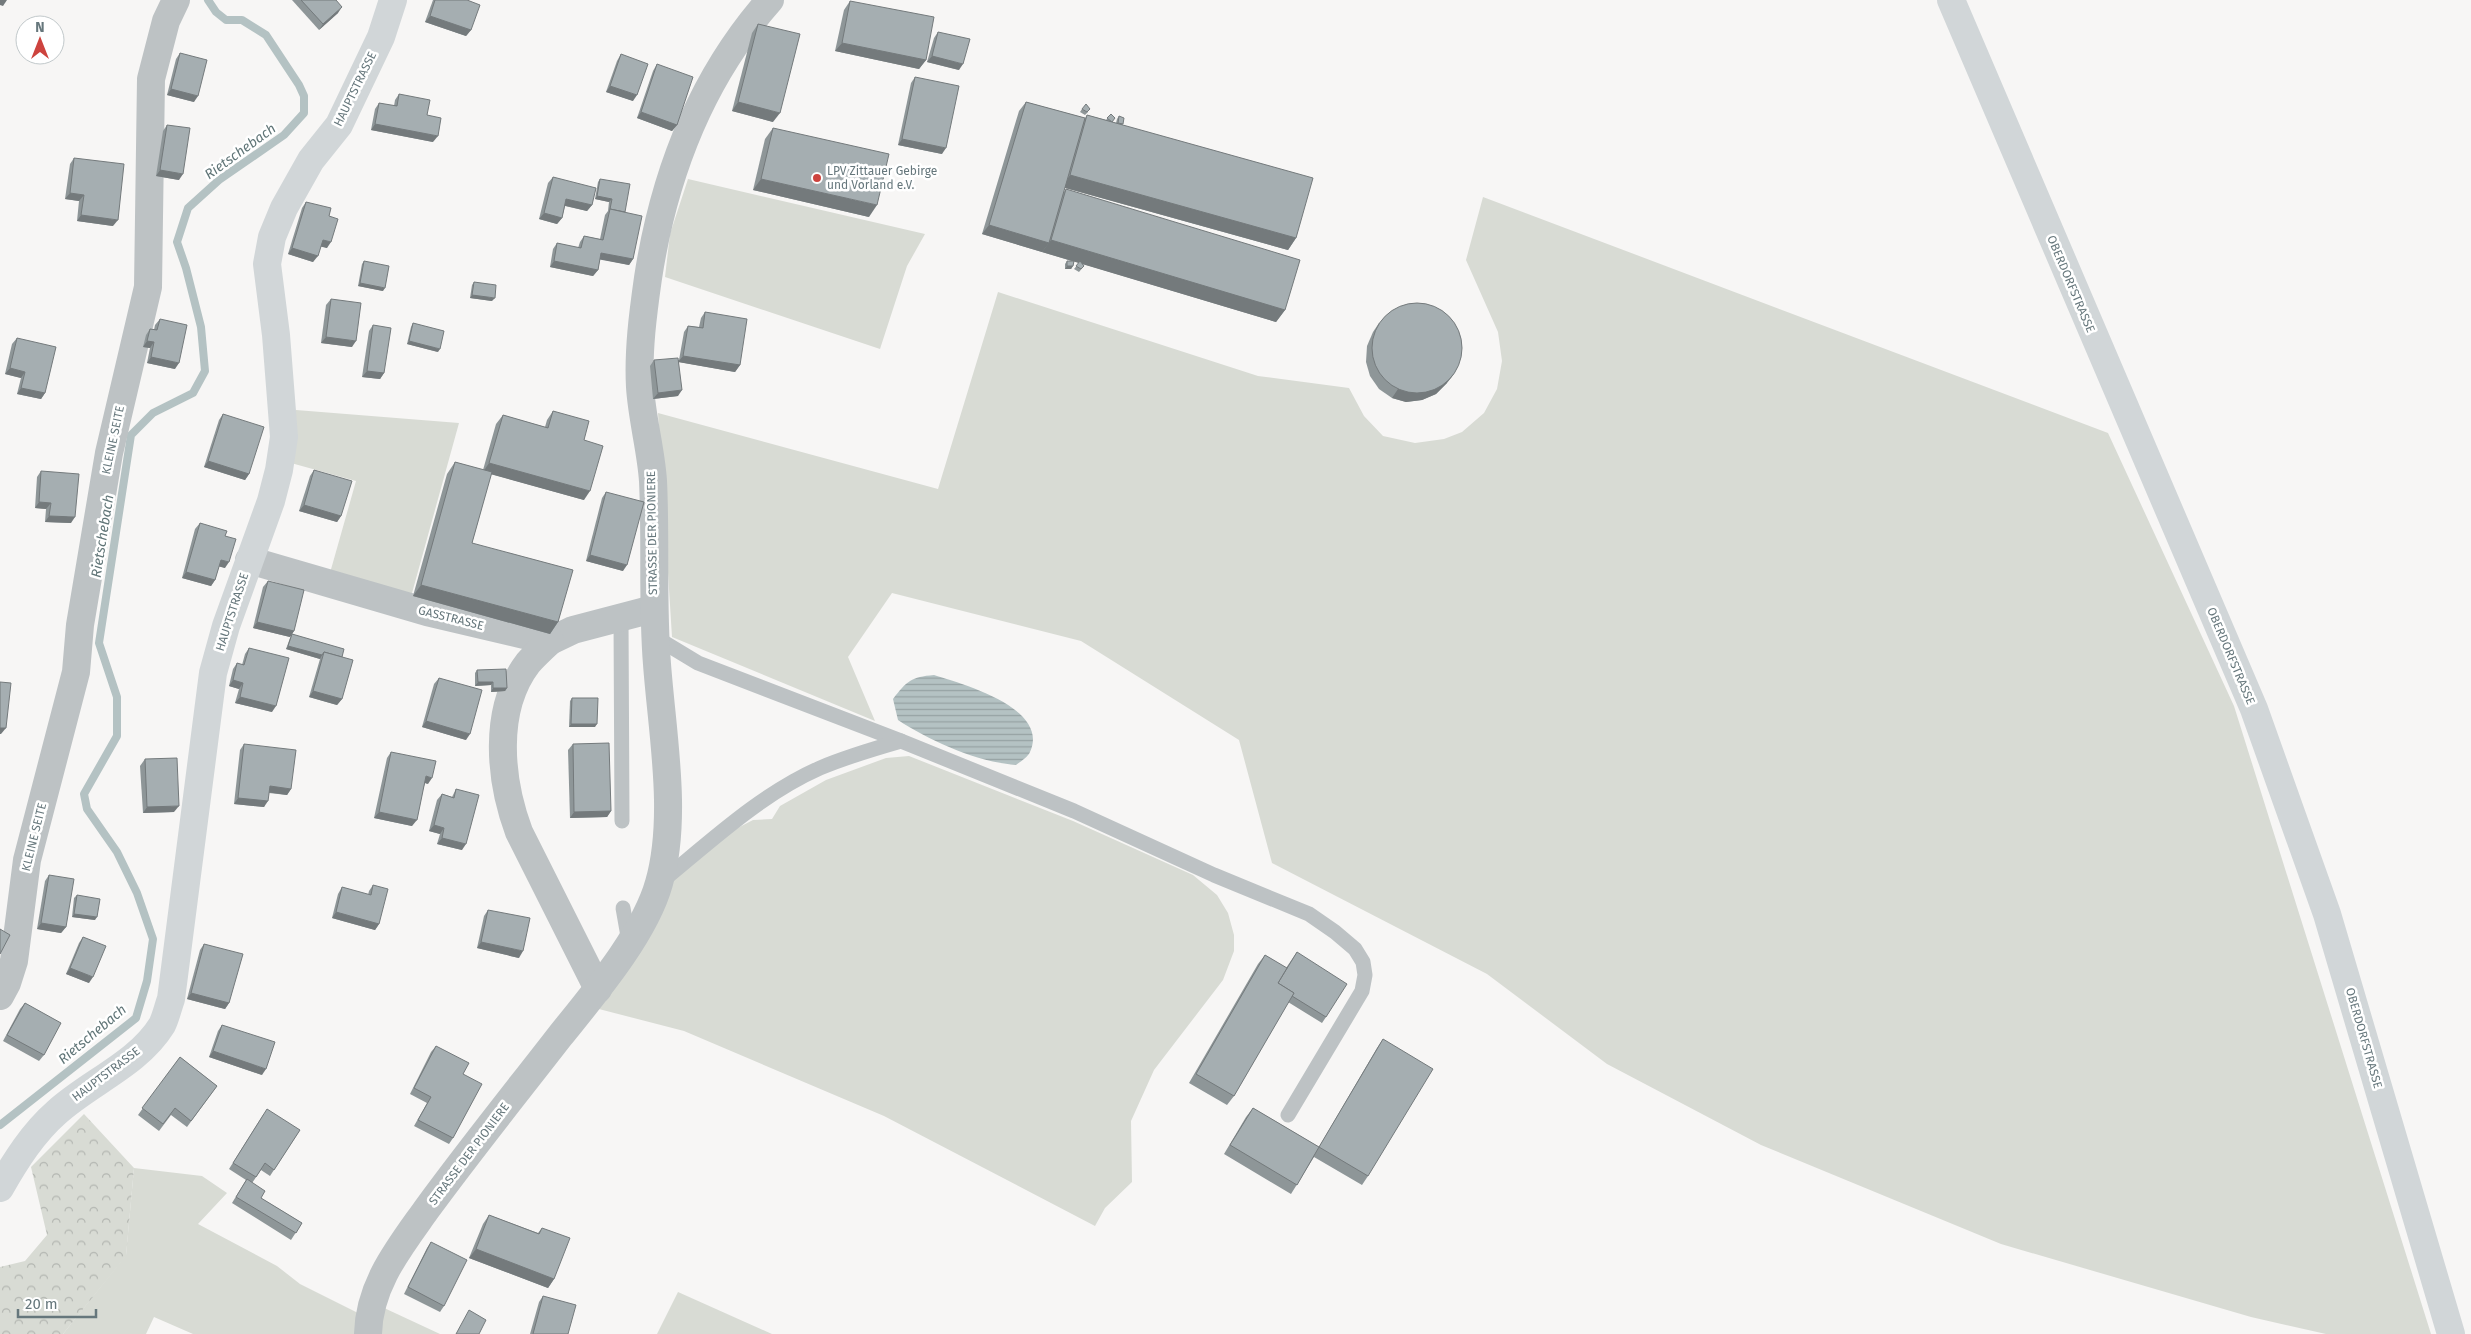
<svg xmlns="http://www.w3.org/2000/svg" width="2471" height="1334" font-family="'Fira Sans',sans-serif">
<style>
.grass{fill:#d8dbd4}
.forest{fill:url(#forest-crowns)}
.water{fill:url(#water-rules)}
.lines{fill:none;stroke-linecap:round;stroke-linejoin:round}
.stream{stroke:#b4c2c3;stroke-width:8}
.lane{stroke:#bdc2c4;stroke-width:15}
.street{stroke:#bdc2c4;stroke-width:28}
.secondary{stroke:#d1d6d8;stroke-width:28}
.wall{fill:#8e9698}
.shaded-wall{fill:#747a7c}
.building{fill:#a5aeb1;stroke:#747a7c}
.poi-dot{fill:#cd433e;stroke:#fff;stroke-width:2}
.labels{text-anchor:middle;stroke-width:5;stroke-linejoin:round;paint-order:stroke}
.street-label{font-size:12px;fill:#66777c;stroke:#fff}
.poi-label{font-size:12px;fill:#66777c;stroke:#fff;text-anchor:start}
.water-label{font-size:14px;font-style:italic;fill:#607577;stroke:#fff}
</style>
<defs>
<pattern id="forest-crowns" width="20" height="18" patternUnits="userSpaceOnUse" patternTransform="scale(1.25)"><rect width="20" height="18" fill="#d8dbd4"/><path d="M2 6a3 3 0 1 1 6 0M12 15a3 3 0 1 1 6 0" fill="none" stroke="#b3b6b1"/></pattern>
<pattern id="water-rules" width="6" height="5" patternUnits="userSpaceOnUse" patternTransform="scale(1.25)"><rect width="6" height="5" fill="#b4c2c3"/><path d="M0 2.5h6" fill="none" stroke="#96a2a3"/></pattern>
</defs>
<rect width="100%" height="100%" fill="#f7f6f5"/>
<!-- grass -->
<g class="grass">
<path d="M688,179L925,234L907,266L880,349L665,277L670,234Z"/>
<path d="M1483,197L2108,433L2234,706L2431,1334H2326L2251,1317L2001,1244L1761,1145L1607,1064L1487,974L1272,863L1239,740L1081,641L892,593L848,657L875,721L672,637L658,413L938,489L998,292L1258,376L1349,388L1364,416L1383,436L1415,443L1444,439L1462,432L1484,413L1497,389L1502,361L1498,332L1466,260Z"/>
<path d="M296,410L459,423L409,604L328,580L356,481L291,463Z"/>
<path d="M909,756L1073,821L1193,875L1217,895L1228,913L1234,935V951L1223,980L1154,1070L1131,1121L1132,1182L1105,1208L1095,1226L884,1116L684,1031L595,1008L666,884L726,834L753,820L772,819L780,806L826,780L886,758Z"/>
<path d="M134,1168L202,1176L227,1193L198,1224L277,1266L300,1284L362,1315L363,1334H193L154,1317L146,1334H63L126,1255Z"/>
<path d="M678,1292L772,1334H657Z"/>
<path d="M382,1307L440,1334H380Z"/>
</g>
<!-- forest -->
<path class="forest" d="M84,1114L134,1168L126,1256L63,1334H0V1267L25,1261L47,1235L31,1167Z"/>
<!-- water -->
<path class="water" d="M934,675C963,684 1050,708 1030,752C1028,757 1020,762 1016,765C977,762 930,741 898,720L893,699C907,681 911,677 934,675Z"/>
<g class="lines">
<!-- stream -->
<path class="stream" d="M0,1125L136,1018L147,981L153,939L137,893L117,852L87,809L84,794L117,736V697L99,643L131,435L153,413L193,393L205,371L201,327L186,268L177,242L188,208L219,180L284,135L304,113V96L299,85L266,35L242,20H226L216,12L208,0"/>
<!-- lane -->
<g class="lane">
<path d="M621,618L622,821"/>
<path d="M655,637L698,663L901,741L1074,811L1214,875L1309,914L1335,932L1355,949L1363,962L1365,975L1362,991L1288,1115"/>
<path d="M661,882C711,841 761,794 820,768C846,757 873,749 901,741"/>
<path d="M623,908L629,942"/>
</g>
<!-- street -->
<g class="street">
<path d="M249,560L427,612L550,641L573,630L653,609"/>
<path d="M550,641C543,648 535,655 528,663C492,710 500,781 519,832L598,989"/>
<path d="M0,996L7,983L14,961L27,860L76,672L80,625L109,453L148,287L151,79L166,21L176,0"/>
<path d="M368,1334C369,1285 399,1248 426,1210C469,1151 515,1094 560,1036C593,995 645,934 659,883C678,816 662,733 657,664C652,603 656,542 653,481C651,450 642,419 640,387C638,351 643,313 648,278C664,174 700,79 770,0"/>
</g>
<!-- secondary -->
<g class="secondary">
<path d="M1951,0L2254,709L2327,914L2451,1334"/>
<path d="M0,1188C16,1160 33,1133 57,1112C90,1082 138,1064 162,1025C166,1017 168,1007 171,999L213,673L226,626L271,501L279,470L284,437L276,335L267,264L272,237L284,208L311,160L339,125L381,37L393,0"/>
</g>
</g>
<!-- wall -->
<g class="wall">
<path d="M292,0H336L338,13L319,30Z"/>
<path d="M433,0H467L471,30L466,36L425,22Z"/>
<path d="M850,1L926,60L919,69L835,51L844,10Z"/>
<path d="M758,24L773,122L732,111L752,33Z"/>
<path d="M938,32L959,70L927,62L934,38Z"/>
<path d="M180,53L194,102L167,95L176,59Z"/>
<path d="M621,54L633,101L606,92L617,61Z"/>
<path d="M657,64L677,125L672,131L637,118L653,71Z"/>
<path d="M915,77L942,154L898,145L911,83Z"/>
<path d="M399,94L427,115L433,142L371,130L375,109L379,103L394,106L395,100Z"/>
<path d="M1026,102L1085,118L1087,115L1106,120L1111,114L1112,122L1116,123L1117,119L1119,116L1123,124L1122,125L1296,238L1288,250L1065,188L1063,193L1066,189L1285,310L1276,322L1083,264L1084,266L1079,272L1074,269L1079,263L1074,261L1073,266L1071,269H1065V264L1067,261H1072L982,234L1019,111Z"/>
<path d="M1082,109L1088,112L1085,115L1080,112Z"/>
<path d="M167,125L179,180L156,176L163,131Z"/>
<path d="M773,128L869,217L753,190L765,139Z"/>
<path d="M74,158L113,226L77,221L79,201L65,199L70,164Z"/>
<path d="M553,177L592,205L587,211L565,206L562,218L557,224L539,219L548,183Z"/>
<path d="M600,179L625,212L633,259L629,265L600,259L598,270L593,276L550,267L553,249L557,243L578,248L580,242L584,236L600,239L605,215L608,211L609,202L595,199L598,182Z"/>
<path d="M306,202L329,216L327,248L321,246L313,262L288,254L302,208Z"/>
<path d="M364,261L383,291L358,286L362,264Z"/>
<path d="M474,282L492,301L470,298L472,285Z"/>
<path d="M331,299L352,347L321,343L326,305Z"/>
<path d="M705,312L740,365L735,372L679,362L678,396L653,399L650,366L654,360H679L684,332L688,326L699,327L701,318Z"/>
<path d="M160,319L175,369L147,363L150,348L143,347L146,335L150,329L154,330L155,325Z"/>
<path d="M413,323L438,352L407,344L411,327Z"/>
<path d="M1379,323L1447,383L1436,394L1422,400L1406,402L1392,398L1379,389L1370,376L1366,362L1367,346L1373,332Z"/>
<path d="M373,325L384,373L380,379L362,377L369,331Z"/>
<path d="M17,338L45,393L41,399L17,394L21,378L5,374L12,344Z"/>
<path d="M553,411L584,440V500L491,474L472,543L558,622L550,634L413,596L447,474L455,462L483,470L496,424L503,415L545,427L547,420Z"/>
<path d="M223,414L249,474L245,480L204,467L219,420Z"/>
<path d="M314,470L341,516L337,522L299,511L310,476Z"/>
<path d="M41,471L71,523L45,522L46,509L35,508L37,477Z"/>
<path d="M606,492L623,571L586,561L602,498Z"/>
<path d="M200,523L225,536V568L219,566L215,580L211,586L182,578L195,529Z"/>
<path d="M268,581L294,631L290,637L253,628L263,587Z"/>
<path d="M292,634L342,657V699L337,705L309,697L320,659L286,649L290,638Z"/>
<path d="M249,648L272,712L235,703L239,689L229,686L233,669L237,663L242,665L245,654Z"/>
<path d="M477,670L507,688L505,691L491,692V685L475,686V673Z"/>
<path d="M439,678L466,740L422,727L434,684Z"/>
<path d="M572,698L595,727H569L570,701Z"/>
<path d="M244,744L291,789L287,795L269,793L264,807L234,804L240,750Z"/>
<path d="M573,744L611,811L607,817L570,818L568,750Z"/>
<path d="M391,752L428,784L425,783L412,826L374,818L387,758Z"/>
<path d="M145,759L174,812L143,813L140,766Z"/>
<path d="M456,789L462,850L437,844L440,834L429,831L437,800L442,794L452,797Z"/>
<path d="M49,875L66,927L61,933L37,929L45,881Z"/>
<path d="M373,885L379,924L375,930L332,918L338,894L342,887L368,895L369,891Z"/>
<path d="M77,895L95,920L72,917L74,898Z"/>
<path d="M488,910L519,958L477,948L484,916Z"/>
<path d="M83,937L89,983L66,974L79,943Z"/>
<path d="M204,944L229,1003L225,1009L187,999L200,950Z"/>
<path d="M1297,952L1326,1017L1322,1023L1288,1002L1234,1096L1227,1105L1189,1083L1258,964L1265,955L1286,968Z"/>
<path d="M25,1003L44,1055L39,1061L3,1041L20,1009Z"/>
<path d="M222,1025L262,1075L209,1057L218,1031Z"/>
<path d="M1383,1039L1368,1176L1362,1185L1314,1157L1291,1194L1224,1154L1246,1117L1253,1108L1319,1147L1377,1048Z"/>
<path d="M436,1046L463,1074L453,1138L449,1144L414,1126L427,1103L410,1094L431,1052Z"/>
<path d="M180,1057L217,1086L187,1127L171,1115L159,1131L138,1115Z"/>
<path d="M263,1115L300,1130L270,1176L261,1170L252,1183L261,1198L302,1223L291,1240L232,1203L246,1180L229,1169Z"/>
<path d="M489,1215L538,1233L542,1228L554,1279L548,1288L469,1258L483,1224Z"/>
<path d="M431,1242L444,1306L440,1312L404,1294L427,1248Z"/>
<path d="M543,1296L568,1334H530L539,1302Z"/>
</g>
<!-- shaded-wall -->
<g class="shaded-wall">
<path d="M0,0H7L3,6L0,5Z"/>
<path d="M342,7L338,13L319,30L323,24Z"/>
<path d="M430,16L471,30L466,36L425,22Z"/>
<path d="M842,43L926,60L919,69L835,51Z"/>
<path d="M932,56L963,64L959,70L927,62Z"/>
<path d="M610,86L637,95L633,101L606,92Z"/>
<path d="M171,89L198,96L194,102L167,95Z"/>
<path d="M738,102L780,113L773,122L732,111Z"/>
<path d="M641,112L677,125L672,131L637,118Z"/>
<path d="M375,124L438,136L433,142L371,130Z"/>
<path d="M902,139L946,148L942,154L898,145Z"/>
<path d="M160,170L183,174L179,180L156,176Z"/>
<path d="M1070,175L1296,238L1288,250L1062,187Z"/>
<path d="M761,179L877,205L869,217L753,190Z"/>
<path d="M70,193L84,195L79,201L65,199Z"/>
<path d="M597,196L612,199L609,202L595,199Z"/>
<path d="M566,199L592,205L587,211L562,205Z"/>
<path d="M544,213L562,218L557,224L539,219Z"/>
<path d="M81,215L118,220L113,226L77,221Z"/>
<path d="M989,225L1049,243L1042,252L982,234Z"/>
<path d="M323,240L331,242L327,248L318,246Z"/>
<path d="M1051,240L1285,310L1276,322L1042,252Z"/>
<path d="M292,248L318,256L313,262L288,254Z"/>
<path d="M601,253L633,259L629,265L597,259Z"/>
<path d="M554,261L598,270L593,276L550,267Z"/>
<path d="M1067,266H1073L1071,269H1065Z"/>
<path d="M360,283L385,288L383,291L358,286Z"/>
<path d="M472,295L495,298L492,301L470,298Z"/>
<path d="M326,337L356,341L352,347L321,343Z"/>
<path d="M147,341L154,342L150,348L143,347Z"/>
<path d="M409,341L440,349L438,352L407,344Z"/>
<path d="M683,356L740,365L735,372L678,362Z"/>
<path d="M151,357L179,363L175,369L147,363Z"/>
<path d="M10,368L25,372L21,378L5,374Z"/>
<path d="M367,371L384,373L380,379L362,377Z"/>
<path d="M1454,374L1447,383L1436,394L1422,400L1406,402L1392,398L1398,389Z"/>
<path d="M21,388L45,393L41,399L17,394Z"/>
<path d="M682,390L678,396L653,399L658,393Z"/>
<path d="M208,461L249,474L245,480L204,467Z"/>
<path d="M489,463L590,491L584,500L483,472Z"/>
<path d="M39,502L51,503L46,509L35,508Z"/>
<path d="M304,505L341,516L337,522L299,511Z"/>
<path d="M49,516L75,517L71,523L45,522Z"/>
<path d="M590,555L627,565L623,571L586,561Z"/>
<path d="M221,560L229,562L225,568L217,566Z"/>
<path d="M186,572L215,580L211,586L182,578Z"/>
<path d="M421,585L558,622L550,634L413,596Z"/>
<path d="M257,622L294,631L290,637L253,628Z"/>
<path d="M288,646L322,655L320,659L286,649Z"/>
<path d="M233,680L243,683L239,689L229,686Z"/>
<path d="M478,682H493L491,685L475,686Z"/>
<path d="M493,688H507L505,691L491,692Z"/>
<path d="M313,691L342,699L337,705L309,697Z"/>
<path d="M240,697L276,706L272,712L235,703Z"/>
<path d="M426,721L470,734L466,740L422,727Z"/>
<path d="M571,724H597L595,727H569Z"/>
<path d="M0,728H6L1,734H0Z"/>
<path d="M426,776L432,778L428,784L422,782Z"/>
<path d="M270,786L291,789L287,795L266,792Z"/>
<path d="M238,798L268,801L264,807L234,804Z"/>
<path d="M179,806L174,812L143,813L147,807Z"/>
<path d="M611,811L607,817L570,818L574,812Z"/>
<path d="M379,812L417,820L412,826L374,818Z"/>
<path d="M434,825L444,828L440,834L429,831Z"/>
<path d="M442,838L466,844L462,850L437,844Z"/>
<path d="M336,912L379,924L375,930L332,918Z"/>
<path d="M74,914L97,917L95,920L72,917Z"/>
<path d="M41,923L66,927L61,933L37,929Z"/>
<path d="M481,942L523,951L519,958L477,948Z"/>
<path d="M70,968L93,977L89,983L66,974Z"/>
<path d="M191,993L229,1003L225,1009L187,999Z"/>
<path d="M213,1051L266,1069L262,1075L209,1057Z"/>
<path d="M476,1249L554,1279L548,1288L469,1258Z"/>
</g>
<!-- building -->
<g class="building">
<path d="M301,0H336L342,7L323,24Z"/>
<path d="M435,0H467L480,5L471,30L430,16Z"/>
<path d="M850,1L934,17L926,60L842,43Z"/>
<path d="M758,24L800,34L780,113L738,102Z"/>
<path d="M938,32L970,39L963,64L932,56Z"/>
<path d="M180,53L207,60L198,96L171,89Z"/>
<path d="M621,54L648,64L637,95L610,86Z"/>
<path d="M657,64L693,77L677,125L641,112Z"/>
<path d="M915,77L959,86L946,148L902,139Z"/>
<path d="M399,94L430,100L427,115L441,118L438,136L375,124L379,103L397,106Z"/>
<path d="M1026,102L1085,118L1049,243L989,225Z"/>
<path d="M1086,104L1090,109L1087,112L1082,109Z"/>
<path d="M1111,114L1115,118L1112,122L1107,118Z"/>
<path d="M1087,115L1313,178L1296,238L1070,175Z"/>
<path d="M1119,116L1124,118L1123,124L1118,123Z"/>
<path d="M167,125L190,128L183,174L160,170Z"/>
<path d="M773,128L889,154L877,205L761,179Z"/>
<path d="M74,158L124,164L118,220L81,215L84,195L70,193Z"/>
<path d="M553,177L596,188L592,205L566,199L562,218L544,213Z"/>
<path d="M600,179L630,184L625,212L610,209L612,199L597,196Z"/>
<path d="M1066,189L1300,260L1285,310L1051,240Z"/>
<path d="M306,202L331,208L329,216L338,219L331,242L323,240L318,256L292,248Z"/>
<path d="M610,209L642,216L633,259L601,253L598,270L554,261L557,243L581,248L584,236L603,240Z"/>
<path d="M364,261L389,266L385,288L360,283Z"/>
<path d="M1067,261H1074L1073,266H1067Z"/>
<path d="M1080,261L1084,266L1081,269L1076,266Z"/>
<path d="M474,282L496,285L495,298L472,295Z"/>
<path d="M331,299L361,303L356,341L326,337Z"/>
<circle cx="1417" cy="348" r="45"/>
<path d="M705,312L747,319L740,365L683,356L688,326L703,328Z"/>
<path d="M160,319L187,325L179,363L151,357L154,342L147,341L150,329L157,330Z"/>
<path d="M413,323L444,331L440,349L409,341Z"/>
<path d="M373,325L391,328L384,373L367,371Z"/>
<path d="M17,338L56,347L45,393L21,388L25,372L10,368Z"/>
<path d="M678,358L682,390L658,393L654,360Z"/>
<path d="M553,411L589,421L584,440L603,446L590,491L489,463L503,415L548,428Z"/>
<path d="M223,414L264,427L249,474L208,461Z"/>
<path d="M455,462L492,472L472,543L573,570L558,622L421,585Z"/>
<path d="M314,470L352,481L341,516L304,505Z"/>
<path d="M41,471L79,474L75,517L49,516L51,503L39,502Z"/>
<path d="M606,492L644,502L627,565L590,555Z"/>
<path d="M200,523L227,531L225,536L236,539L229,562L221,560L215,580L186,572Z"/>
<path d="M268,581L304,590L294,631L257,622Z"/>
<path d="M292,634L344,649L342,657L324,652L322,655L288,646Z"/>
<path d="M249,648L289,658L276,706L240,697L243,683L233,680L237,663L244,665Z"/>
<path d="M324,652L353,660L342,699L313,691Z"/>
<path d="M506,669L507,688H493V682H478L477,670Z"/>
<path d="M439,678L482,690L470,734L426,721Z"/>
<path d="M0,682L11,683L6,728H0Z"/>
<path d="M572,698H598L597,724H571Z"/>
<path d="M609,743L611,811L574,812L573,744Z"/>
<path d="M244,744L296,750L291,789L270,786L268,801L238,798Z"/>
<path d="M391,752L436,761L432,778L426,776L417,820L379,812Z"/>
<path d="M177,758L179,806L147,807L145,759Z"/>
<path d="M456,789L479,795L466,844L442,838L444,828L434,825L442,794L454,798Z"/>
<path d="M49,875L74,879L66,927L41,923Z"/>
<path d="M373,885L388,889L379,924L336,912L342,887L371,895Z"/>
<path d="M77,895L100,899L97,917L74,914Z"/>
<path d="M488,910L530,918L523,951L481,942Z"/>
<path d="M0,929L10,935L0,954Z"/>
<path d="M83,937L106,946L93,977L70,968Z"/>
<path d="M204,944L243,954L229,1003L191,993Z"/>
<path d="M1297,952L1347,984L1326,1017L1292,996L1294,993L1278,983Z"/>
<path d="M1265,955L1287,968L1278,983L1294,993L1234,1096L1196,1074Z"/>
<path d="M25,1003L61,1023L44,1055L7,1035Z"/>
<path d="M222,1025L275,1042L266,1069L213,1051Z"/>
<path d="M1383,1039L1433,1069L1368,1176L1319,1147Z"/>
<path d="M436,1046L469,1063L463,1074L482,1084L453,1138L418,1120L431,1097L414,1088Z"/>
<path d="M180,1057L217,1086L191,1121L175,1108L163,1124L142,1108Z"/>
<path d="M1253,1108L1319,1147L1297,1185L1230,1145Z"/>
<path d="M267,1109L300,1130L274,1170L265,1163L256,1177L233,1163Z"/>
<path d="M247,1179L265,1191L261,1198L302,1223L296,1233L236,1197Z"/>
<path d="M489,1215L539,1234L542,1228L570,1238L554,1279L476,1249Z"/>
<path d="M431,1242L467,1260L444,1306L408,1287Z"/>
<path d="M543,1296L576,1305L568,1334H533Z"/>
<path d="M469,1310L486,1320L479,1334H456Z"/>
</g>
<!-- markers -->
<circle class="poi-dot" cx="817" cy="178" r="5"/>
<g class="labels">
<!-- street labels -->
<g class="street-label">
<text transform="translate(355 89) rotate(-64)" y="4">HAUPTSTRASSE</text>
<text transform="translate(2071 284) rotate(67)" y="4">OBERDORFSTRASSE</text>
<text transform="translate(113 440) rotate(-78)" y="4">KLEINE SEITE</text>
<text transform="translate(652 533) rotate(-91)" y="4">STRASSE DER PIONIERE</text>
<text transform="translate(232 612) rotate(-72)" y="4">HAUPTSTRASSE</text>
<text transform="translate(451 618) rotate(14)" y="4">GASSTRASSE</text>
<text transform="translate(2231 656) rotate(67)" y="4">OBERDORFSTRASSE</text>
<text transform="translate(34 837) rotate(-76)" y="4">KLEINE SEITE</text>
<text transform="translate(2364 1038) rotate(74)" y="4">OBERDORFSTRASSE</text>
<text transform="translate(106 1074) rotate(-37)" y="4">HAUPTSTRASSE</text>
<text transform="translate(469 1154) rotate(-53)" y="4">STRASSE DER PIONIERE</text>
</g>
<!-- poi labels -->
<g class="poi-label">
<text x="827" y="175">LPV Zittauer Gebirge<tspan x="827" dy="14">und Vorland e.V.</tspan></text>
</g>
<!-- water labels -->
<g class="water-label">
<text transform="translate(240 151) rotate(-36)" y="5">Rietschebach</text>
<text transform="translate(102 536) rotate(-81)" y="5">Rietschebach</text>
<text transform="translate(92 1034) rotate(-40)" y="5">Rietschebach</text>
</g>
</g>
<!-- north arrow -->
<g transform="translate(40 40)"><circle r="24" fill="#ffffff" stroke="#c2c9cb"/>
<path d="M0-4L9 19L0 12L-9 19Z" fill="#cd433e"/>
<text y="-8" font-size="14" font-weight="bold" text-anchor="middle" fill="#66777c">N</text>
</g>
<!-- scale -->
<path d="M18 1309v8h78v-8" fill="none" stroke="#66777c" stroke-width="2.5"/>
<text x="25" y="1309" font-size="15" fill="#66777c" stroke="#ffffff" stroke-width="4" paint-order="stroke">20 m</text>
</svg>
